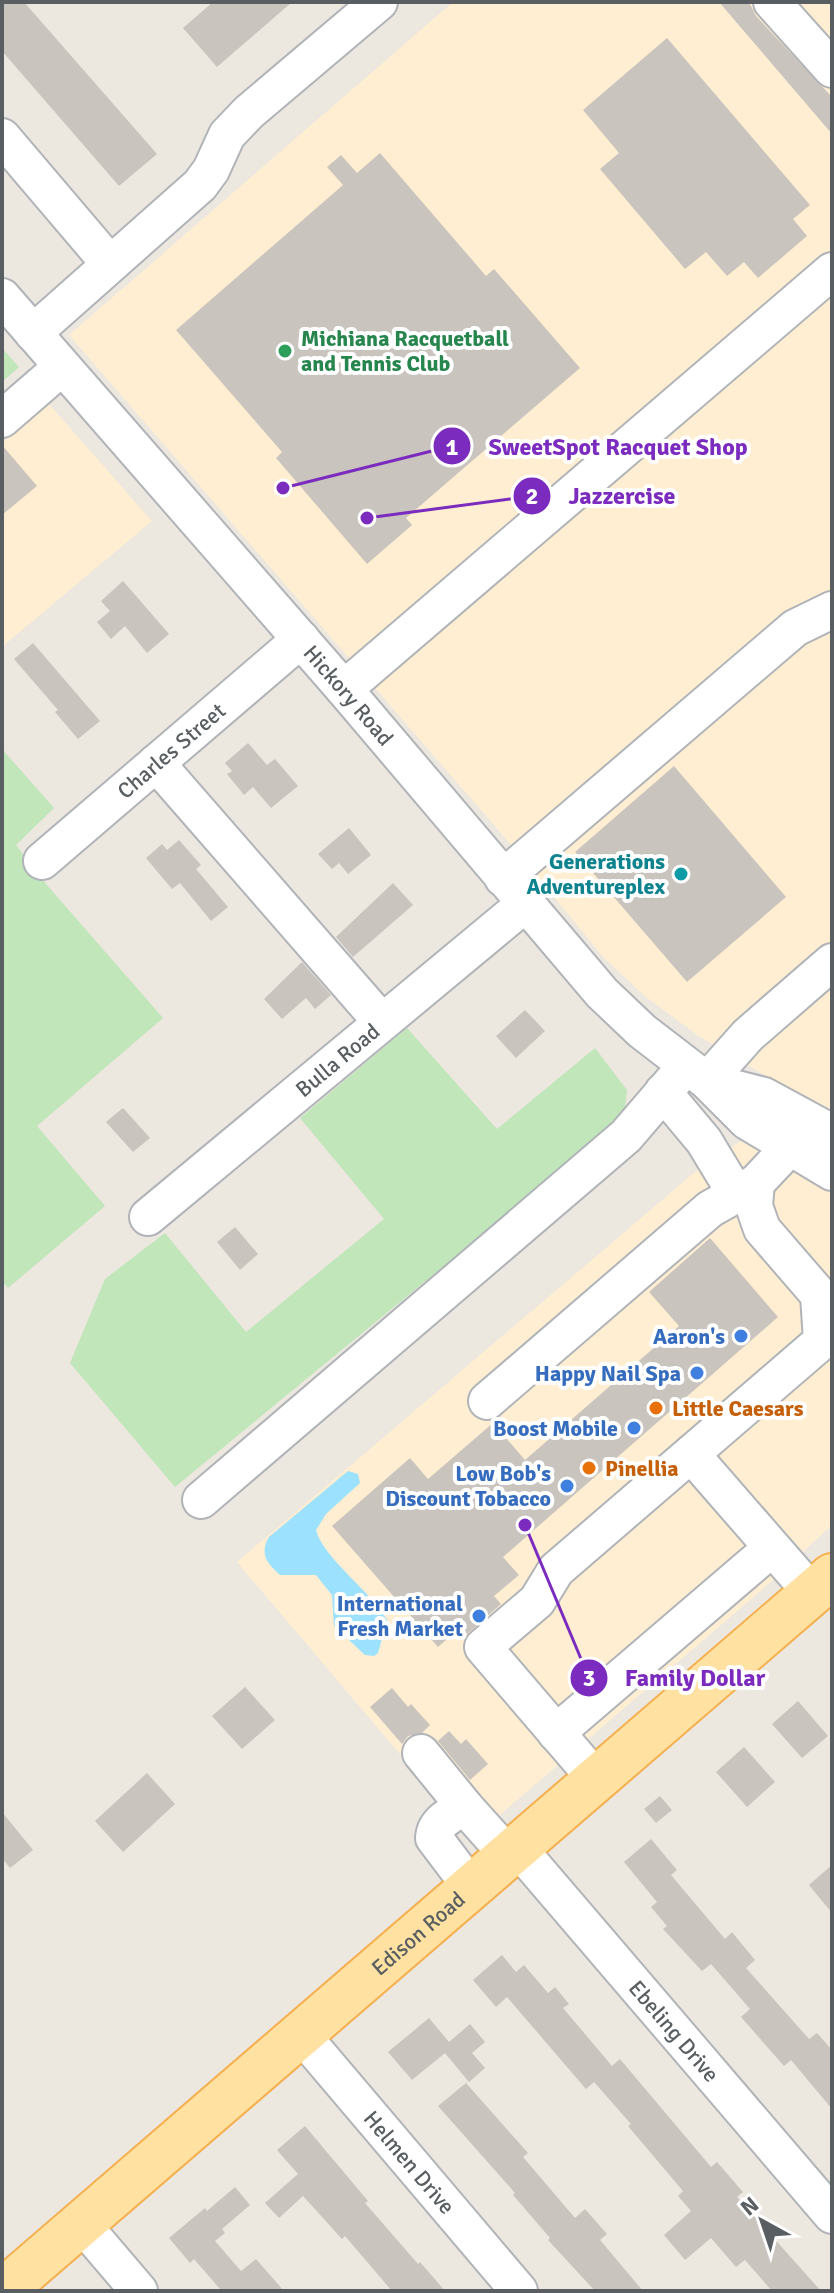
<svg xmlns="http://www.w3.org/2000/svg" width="834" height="2293" font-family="Signika,sans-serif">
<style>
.commercial{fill:#ffeed1}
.green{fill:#c0e6ba}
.water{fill:#9ce2ff}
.building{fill:#cac4be}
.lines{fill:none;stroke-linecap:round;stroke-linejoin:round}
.minor-casing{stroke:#b0b4b8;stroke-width:40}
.major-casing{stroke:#f6af4e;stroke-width:48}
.minor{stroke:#fff;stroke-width:36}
.major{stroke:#ffe2a1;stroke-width:44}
.leisure-dot{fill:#2e9e5b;stroke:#fff;stroke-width:3}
.culture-dot{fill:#0f9aa8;stroke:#fff;stroke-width:3}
.shop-dot{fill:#3f7fe0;stroke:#fff;stroke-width:3}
.food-dot{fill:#e8710a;stroke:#fff;stroke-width:3}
.labels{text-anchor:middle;stroke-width:8;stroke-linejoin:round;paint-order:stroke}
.leisure-label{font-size:22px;font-weight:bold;fill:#27864d;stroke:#fff;text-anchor:start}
.street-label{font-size:22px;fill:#585e61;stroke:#fff}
.culture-label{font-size:22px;font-weight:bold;fill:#0d838f;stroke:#fff;text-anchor:end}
.shop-label{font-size:22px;font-weight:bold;fill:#366cbe;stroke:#fff;text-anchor:end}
.food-label{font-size:22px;font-weight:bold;fill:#c56008;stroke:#fff;text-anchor:start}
.leader{fill:none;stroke:#7b2cbf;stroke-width:3}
.callout-dot{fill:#7b2cbf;stroke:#fff;stroke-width:3}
.mark-label{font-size:24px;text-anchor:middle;font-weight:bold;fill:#fff}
.callout-label{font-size:24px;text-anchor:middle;font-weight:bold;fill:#7b2cbf;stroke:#fff;stroke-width:8;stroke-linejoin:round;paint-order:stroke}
</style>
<rect width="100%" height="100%" fill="#ece7df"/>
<!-- commercial -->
<g class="commercial">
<path d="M453,2H832V1115L700,1037L646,997L604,958L512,846L69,335Z"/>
<path d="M49,404L152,521L2,647V443Z"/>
<path d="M741,1141L832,1193V1525L772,1581L472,1839L237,1562L695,1172Z"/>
</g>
<!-- green -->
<g class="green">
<path d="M2,348L19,367L2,382Z"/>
<path d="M2,749L54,808L16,845L46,884L163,1018L37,1126L105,1206L8,1288L2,1281Z"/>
<path d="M407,1028L497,1129L595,1048L627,1090L624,1118L175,1487L70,1363L105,1279L165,1233L246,1332L384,1219L300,1118Z"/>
</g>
<!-- water -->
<path class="water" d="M348,1471L358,1474L360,1483L326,1514L316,1530C323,1558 371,1591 387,1620L378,1653L374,1656L365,1655L334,1626L332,1595L316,1575H280C267,1563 259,1554 269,1537Z"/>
<!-- building -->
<g class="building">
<path d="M2,2H24L157,154L119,186L2,51Z"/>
<path d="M213,2H292L217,67L183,28Z"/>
<path d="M719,2H749L756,16L832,97V134Z"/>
<path d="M667,38L810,205L793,219L807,236L758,278L744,262L727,276L706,252L685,269L600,169L619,153L583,110Z"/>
<path d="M380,153L486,276L494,269L580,368L406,518L412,525L367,564L276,458L282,452L176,330L343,185L327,167L341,155L357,173Z"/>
<path d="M2,445L37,486L2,515Z"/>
<path d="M123,581L169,634L147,653L125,626L111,639L97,622L110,611L101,601Z"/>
<path d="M33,643L100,721L78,739L55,712L58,710L14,659Z"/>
<path d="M248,743L267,765L275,759L298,786L271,808L253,787L244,795L227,774L232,771L225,763Z"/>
<path d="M674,766L786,897L687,982L575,852Z"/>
<path d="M349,828L371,855L348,874L339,863L332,869L318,854Z"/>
<path d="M179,840L201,865L196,869L228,907L211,921L180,883L172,889L146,858L162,844L167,850Z"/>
<path d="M393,883L413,905L353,957L336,937Z"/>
<path d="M302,962L331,995L315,1009L306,998L282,1019L264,999Z"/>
<path d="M525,1010L545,1031L516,1058L496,1036Z"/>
<path d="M123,1108L150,1138L133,1152L106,1122Z"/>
<path d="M235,1227L258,1254L240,1270L217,1242Z"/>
<path d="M710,1238L778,1317L503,1557L519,1575L494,1596L501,1604L467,1634L461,1627L438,1647L332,1526L410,1458L428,1479L493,1423L525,1460L679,1326L649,1292Z"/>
<path d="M245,1687L275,1720L242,1749L212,1716Z"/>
<path d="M392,1688L408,1707L411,1704L430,1725L422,1733L408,1736L402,1744L370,1707Z"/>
<path d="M798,1701L828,1736L802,1758L772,1724Z"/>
<path d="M449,1731L461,1744L466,1739L488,1764L470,1780L438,1741Z"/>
<path d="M744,1747L775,1782L747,1807L716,1772Z"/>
<path d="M147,1773L175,1804L123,1852L95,1821Z"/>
<path d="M660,1796L672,1810L656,1823L644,1809Z"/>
<path d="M2,1812L33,1850L10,1868L2,1858Z"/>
<path d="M651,1839L677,1870L671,1875L725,1939L732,1932L755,1960L746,1968L809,2039L817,2033L832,2050V2109L791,2060L784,2066L741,2017L750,2009L711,1964L702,1971L663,1929L667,1926L651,1907L657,1902L624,1862Z"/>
<path d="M832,1865V1913L809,1885Z"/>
<path d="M502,1955L516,1972L524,1965L548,1993L555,1987L569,2004L563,2008L612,2066L620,2059L711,2167L717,2162L743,2192L737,2197L821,2291H772L745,2260L736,2267L711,2238L685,2260L664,2235L691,2211L678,2196L683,2191L628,2126L631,2124L594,2082L586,2089L507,1997L496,2007L473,1980Z"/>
<path d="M429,2018L449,2042L470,2024L485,2042L472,2053L485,2068L469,2082L445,2053L412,2080L388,2052Z"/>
<path d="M466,2083L528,2153L523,2157L575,2218L585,2209L607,2234L600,2240L643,2291H595L548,2240L550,2238L513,2195L515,2193L438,2106Z"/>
<path d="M305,2126L368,2201L365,2203L418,2264L420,2262L445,2291H392L345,2236L342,2239L303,2196L279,2218L265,2203L298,2174L277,2150Z"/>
<path d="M235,2187L250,2205L222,2229L225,2233L215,2241L241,2271L256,2259L284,2291H217L220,2289L194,2259L190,2263L169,2238L205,2208L207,2211Z"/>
</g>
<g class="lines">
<!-- minor casing -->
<g class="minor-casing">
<g id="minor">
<path d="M772,2L832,69"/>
<path d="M2,137L110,264"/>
<path id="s1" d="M2,297L344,689L602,993L642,1031L707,1081L747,1121L832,1172"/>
<path d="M33,333L200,185L211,170L227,135L249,112L379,2"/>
<path d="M2,419L62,367"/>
<path d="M344,689L832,271"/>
<path d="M156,763L381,1021"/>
<path id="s2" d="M42,861L301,639"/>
<path d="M503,878L795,628L832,610"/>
<path d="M707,1081L748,1035L832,962"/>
<path d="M709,1082L764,1096L832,1133"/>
<path d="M663,1092L704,1141L736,1194"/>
<path id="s3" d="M148,1217L525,904"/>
<path d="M487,1401L710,1209L756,1183"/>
<path d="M691,1454L812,1593"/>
<path d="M201,1500L626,1136L686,1066"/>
<path d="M556,1733L772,1548"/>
<path d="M421,1753L465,1807"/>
<path d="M596,1779L483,1647L537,1601L556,1570L822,1341L819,1295L762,1229L754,1206L756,1183L789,1148"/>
<path id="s4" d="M517,1847L832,2215"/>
<path d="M471,1887L434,1838C435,1822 451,1814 465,1807L508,1855"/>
<path id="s5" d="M301,2034L519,2291"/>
<path d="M81,2223L139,2291"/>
</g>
</g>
<!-- major casing -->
<g class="major-casing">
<g id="major">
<path id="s6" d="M3,2291L832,1576"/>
</g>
</g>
<!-- minor -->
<use href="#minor" class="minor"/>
<!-- major -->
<use href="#major" class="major"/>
</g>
<!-- markers -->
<circle class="leisure-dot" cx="285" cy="351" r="8"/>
<circle class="culture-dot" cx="681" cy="874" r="8"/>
<g class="shop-dot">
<circle cx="741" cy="1336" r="8"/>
<circle cx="697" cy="1373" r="8"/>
<circle cx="634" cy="1428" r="8"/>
<circle cx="567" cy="1486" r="8"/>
<circle cx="479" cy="1616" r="8"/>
</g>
<g class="food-dot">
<circle cx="656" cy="1408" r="8"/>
<circle cx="589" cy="1468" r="8"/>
</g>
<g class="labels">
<!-- leisure labels -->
<g class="leisure-label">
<text x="301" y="346">Michiana Racquetball<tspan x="301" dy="25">and Tennis Club</tspan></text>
</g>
<!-- street labels -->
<g class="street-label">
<text dy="8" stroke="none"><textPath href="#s1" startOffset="528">Hickory Road</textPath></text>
<text dy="8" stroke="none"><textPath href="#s2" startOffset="170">Charles Street</textPath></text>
<text dy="8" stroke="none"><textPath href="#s3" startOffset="246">Bulla Road</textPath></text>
<text dy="8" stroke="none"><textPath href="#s6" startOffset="548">Edison Road</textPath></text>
<text dy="8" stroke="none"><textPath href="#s4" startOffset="242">Ebeling Drive</textPath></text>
<text dy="8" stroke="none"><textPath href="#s5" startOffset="168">Helmen Drive</textPath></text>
</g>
<!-- culture labels -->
<g class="culture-label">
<text x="665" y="869">Generations<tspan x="665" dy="25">Adventureplex</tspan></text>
</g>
<!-- shop labels -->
<g class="shop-label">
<text x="725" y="1344">Aaron's</text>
<text x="681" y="1381">Happy Nail Spa</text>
<text x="618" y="1436">Boost Mobile</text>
<text x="551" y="1481">Low Bob's<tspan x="551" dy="25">Discount Tobacco</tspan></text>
<text x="463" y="1611">International<tspan x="463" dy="25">Fresh Market</tspan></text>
</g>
<!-- food labels -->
<g class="food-label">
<text x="672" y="1416">Little Caesars</text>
<text x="605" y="1476">Pinellia</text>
</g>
</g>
<!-- callouts -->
<path class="leader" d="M283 488L452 446M367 518L532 496M525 1525L589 1678"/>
<g class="callout-dot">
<circle cx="283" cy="488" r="8"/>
<circle cx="367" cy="518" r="8"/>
<circle cx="525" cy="1525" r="8"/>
<circle cx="452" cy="446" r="20"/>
<circle cx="532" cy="496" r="20"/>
<circle cx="589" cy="1678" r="20"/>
</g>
<g class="mark-label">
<text x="452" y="455">1</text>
<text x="532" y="504">2</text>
<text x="589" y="1686">3</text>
</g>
<g class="callout-label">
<text x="618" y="455">SweetSpot Racquet Shop</text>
<text x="622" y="504">Jazzercise</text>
<text x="695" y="1686">Family Dollar</text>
</g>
<!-- border -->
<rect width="834" height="2293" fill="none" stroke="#585e61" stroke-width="8"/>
<!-- north arrow -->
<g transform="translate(762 2221) rotate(320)" stroke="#ffffff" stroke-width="6" paint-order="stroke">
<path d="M0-6L14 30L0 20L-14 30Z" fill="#585e61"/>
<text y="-12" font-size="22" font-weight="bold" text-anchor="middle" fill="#585e61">N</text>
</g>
</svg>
